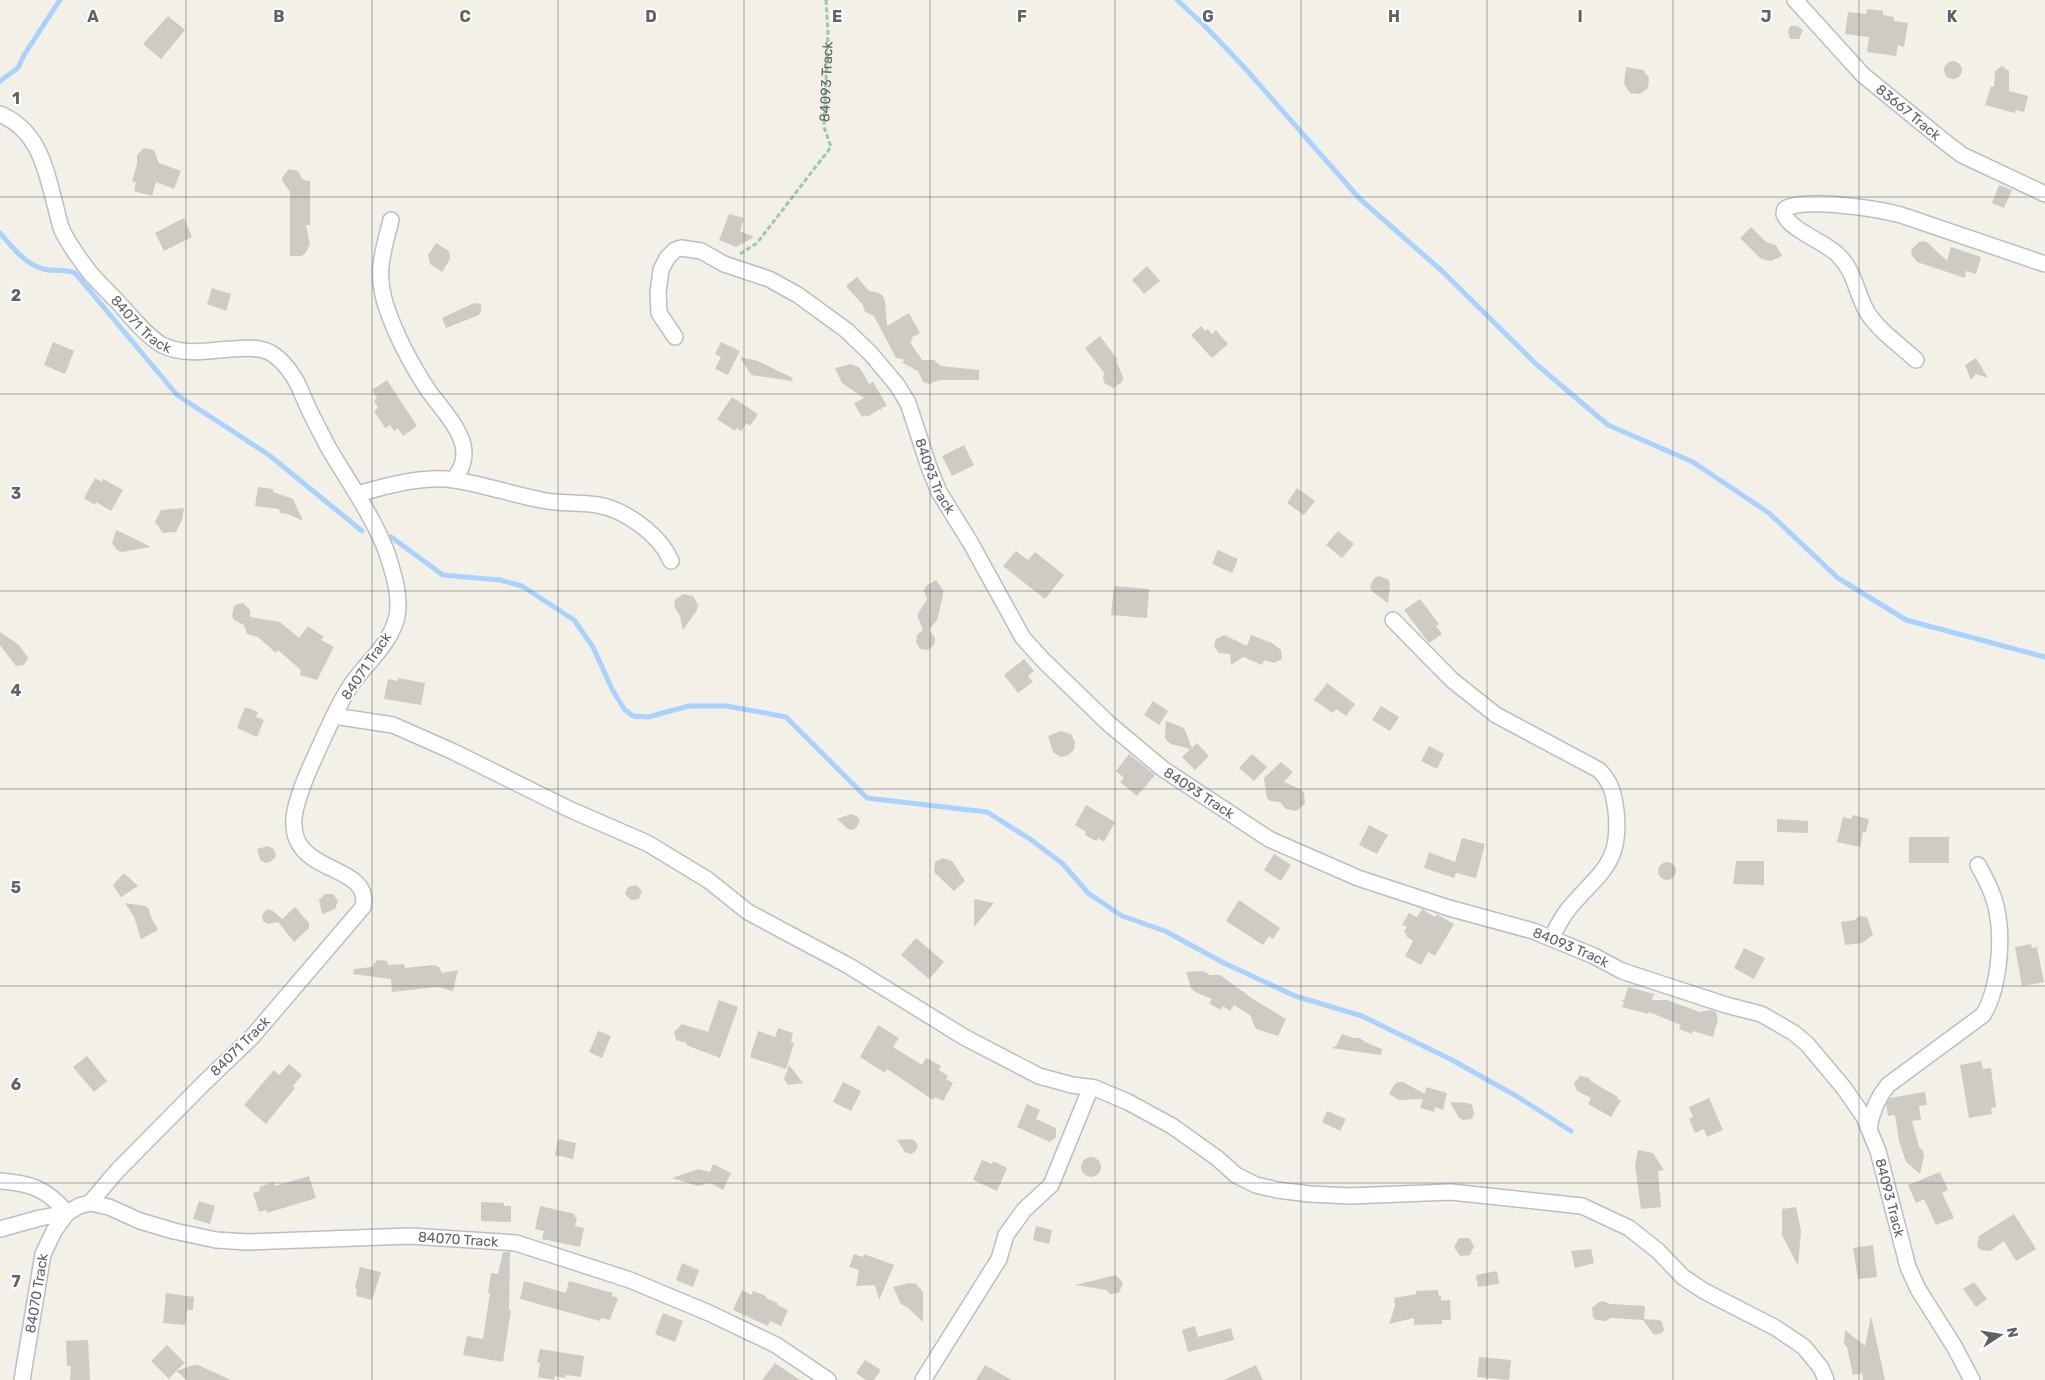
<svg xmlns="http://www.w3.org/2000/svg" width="2045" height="1380" font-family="Rubik,sans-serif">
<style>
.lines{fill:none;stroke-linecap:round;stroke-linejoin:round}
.stream{stroke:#aad2ff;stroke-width:5}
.building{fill:#cdcbc4}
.minor-casing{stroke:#bbbec3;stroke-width:18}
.path{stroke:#99caac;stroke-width:3;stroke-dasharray:5 2.5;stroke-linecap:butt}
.minor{stroke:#fff;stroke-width:15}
.grid{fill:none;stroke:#5e6269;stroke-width:1;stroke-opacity:0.55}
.labels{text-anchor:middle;stroke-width:4;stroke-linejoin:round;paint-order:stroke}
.street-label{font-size:14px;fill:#5e6269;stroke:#fff}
.grid-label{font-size:16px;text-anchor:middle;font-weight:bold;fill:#5e6269;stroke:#fff;stroke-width:4;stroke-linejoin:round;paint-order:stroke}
</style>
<rect width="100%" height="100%" fill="#f2f0e7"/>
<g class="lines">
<!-- stream -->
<g class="stream">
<path d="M1177,0L1204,25L1243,66L1360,199L1442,271L1536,364L1608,425L1693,462L1769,513L1838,578L1906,620L2045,657"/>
<path d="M0,81L18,68L24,55L60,0"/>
<path d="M0,233C12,247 25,264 43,269C54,272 64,268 75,273L177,395L269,455L362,531"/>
<path d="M391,537L443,575L500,580L522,586L574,620L593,647L612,689L624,709L633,716L648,717L689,706H727L786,717L867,798L987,812L1030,839L1063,864L1088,893L1122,916L1165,931L1224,963L1295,996L1362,1016L1452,1060L1518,1097L1571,1131"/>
</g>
</g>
<!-- building -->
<g class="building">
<path d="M1867,9L1883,11V15L1894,17V21L1908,23L1904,47L1898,45L1896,56L1867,52L1869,37L1845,34L1848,12L1866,14Z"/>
<path d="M168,16L185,30L161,59L143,44Z"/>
<path d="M1790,26H1797L1803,30L1799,39H1790L1788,32Z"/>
<circle cx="1953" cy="70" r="9"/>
<path d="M2002,66L2009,71V91L2028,96L2024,112L2016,110L2015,113L1985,105L1991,86L1994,87L1995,71Z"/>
<path d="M1626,67L1643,70L1649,78L1648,88L1640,94L1630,93L1624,84Z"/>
<path d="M144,148L154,150L159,163L181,171L174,189L156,182L152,196L134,191L136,182L132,181L137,164V155Z"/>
<path d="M289,169L298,171L303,180L310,181V225H306L310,244L305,254L301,256H290V192L282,180L283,176Z"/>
<path d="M1999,185L2012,190L2004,208L1992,203Z"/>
<path d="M729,214L744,218L740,231L754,237L736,247L719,240Z"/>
<path d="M184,218L192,237L164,251L155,233Z"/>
<path d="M1751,227L1766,242L1776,245L1782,256L1771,261L1761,259L1740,238Z"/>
<path d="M1924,241L1928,243L1947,261L1951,247L1981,257L1976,274L1966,271L1965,278L1917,262L1911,254L1912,249L1919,242Z"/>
<path d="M436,243L449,251L450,259L442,272L430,264L428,255Z"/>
<path d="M1147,266L1160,281L1144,294L1132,280Z"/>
<path d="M857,277L869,291L879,293L883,296L885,301L887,326L909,313L920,333L911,338L913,340L910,342L922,360H934L941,366L979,370V380H940L929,384L923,382L918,371L901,362H904L903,359L896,358L874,316L865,312L863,305L846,286Z"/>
<path d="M212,288L231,294L226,311L207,304Z"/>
<path d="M474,303L481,304V311L479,315L446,328L442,318Z"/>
<path d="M1201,326L1205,331L1208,329L1212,334L1216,330L1228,344L1212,358L1191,335Z"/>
<path d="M1100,336L1118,360L1116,361L1123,377L1122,382L1114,388L1105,384L1103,379L1104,373L1085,348Z"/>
<path d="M53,342L74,351L65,374L44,365Z"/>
<path d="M721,342L740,351L728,375L715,369L721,357L715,354Z"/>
<path d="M740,357L758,361L793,378L792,381L751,375Z"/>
<path d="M1976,358L1988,378L1976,374L1971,380L1965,365Z"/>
<path d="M851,364L860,368L869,384L873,382L887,406L881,408L883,412L880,409L867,417L866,415L862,417L854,403L864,398L842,383L835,368Z"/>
<path d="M387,380L417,426L403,436L398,428L394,431L390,425L385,428L374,411L378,408L374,401L377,398L372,390Z"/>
<path d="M732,397L758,414L750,426L747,423L741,431L737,428L735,431L717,419Z"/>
<path d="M964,445L974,465L952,476L942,456Z"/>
<path d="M95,478L102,482L103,479L123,490L111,511L96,502L95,505L84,498Z"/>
<path d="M258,487L273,489V492L293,499L303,521L288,514L280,513L279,509L255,506Z"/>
<path d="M1297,488L1315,501L1304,515L1287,503Z"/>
<path d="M184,508L182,520L176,532L163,533L155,522L161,510Z"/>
<path d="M116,530L131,537L151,547L122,552L117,550L112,543Z"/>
<path d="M1338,531L1354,544L1342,558L1326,545Z"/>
<path d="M1218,550L1238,559L1232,573L1212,564Z"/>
<path d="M1016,551L1028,560L1035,552L1064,575L1045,599L1003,566Z"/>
<path d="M1379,576L1388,579L1390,584L1388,603L1373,592L1370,587L1374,578Z"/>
<path d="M936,580L943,590V596L937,620L929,630L935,638L934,645L928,650L920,649L916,642L917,635L923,630L918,618V613L927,600L924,590L926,586Z"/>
<path d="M1114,586L1149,589L1147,618L1111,615Z"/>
<path d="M683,594L693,596L698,605L697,610L683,630L680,616L674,606L675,600Z"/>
<path d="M1420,599L1439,624L1436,626L1442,634L1429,643L1404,610Z"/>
<path d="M243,603L250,610V617L280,622L299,638L308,626L324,637L321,640L334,647L317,680L300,675L301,670L278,650L276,653L258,637L247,634L244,625L234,620L232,616L234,606L238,604Z"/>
<path d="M0,632L19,645L28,658L24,665L16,666L0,645Z"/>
<path d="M1224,635L1247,646L1251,635L1272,643L1281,650L1282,659L1274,663L1264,660L1262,665L1243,657L1231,665L1230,654L1219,653L1214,646L1216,639Z"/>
<path d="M1024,659L1034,671L1028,676L1033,682L1018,693L1004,675Z"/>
<path d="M398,678L425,683L421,705L384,699L388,679L398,681Z"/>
<path d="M1327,683L1355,704L1346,716L1336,709L1333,713L1314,700Z"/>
<path d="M1153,701L1168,711L1159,725L1144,715Z"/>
<path d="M1381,706L1399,717L1390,731L1372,720Z"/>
<path d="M245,707L258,712L256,717L264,720L257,737L237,728Z"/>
<path d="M1166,721L1184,728L1192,748L1197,743L1209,756L1195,770L1182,757L1190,749L1171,744L1167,741L1165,737Z"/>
<path d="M1061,731L1071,734L1075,742L1074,750L1068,755L1061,757L1053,752L1048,736Z"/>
<path d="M1429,746L1444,754L1437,769L1421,761Z"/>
<path d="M1129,754L1155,775L1137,796L1120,782L1124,778L1116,771Z"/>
<path d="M1252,754L1267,767L1254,781L1239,768Z"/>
<path d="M1281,762L1293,772L1284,782L1300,789L1304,793L1305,804L1296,811L1286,809L1280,802L1270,801L1267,798L1264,778Z"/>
<path d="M1086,805L1115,822L1104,842L1098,838L1096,841L1085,835L1086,832L1075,825Z"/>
<path d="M851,814L858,817L860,821L856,828L852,830L848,829L837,819Z"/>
<path d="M1852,815L1869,819L1866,832H1863L1860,847L1837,842L1843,817L1851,819Z"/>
<path d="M1777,819L1808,821V833L1777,832Z"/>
<path d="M1369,825L1388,835L1377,854L1359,845Z"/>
<rect x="1909" y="837" width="40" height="26"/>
<path d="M1462,838L1485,844L1476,878L1456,873L1454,878L1424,868L1429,852L1455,862Z"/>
<path d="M268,846L274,849L276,856L272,861L266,863L260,860L257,849Z"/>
<path d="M1274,854L1291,865L1281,881L1264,870Z"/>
<path d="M943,858L952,861L965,881L954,891L934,872L935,862Z"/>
<path d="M1736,861H1764V885L1733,884Z"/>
<circle cx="1667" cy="871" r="9"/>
<path d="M124,873L138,886L121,897L113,885Z"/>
<path d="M636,885L642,891L639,899L631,900L625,894L628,887Z"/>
<path d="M325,894H333L338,901L335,909L322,914L319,900Z"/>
<path d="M974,899L994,903L974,927Z"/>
<path d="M1239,900L1280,928L1273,939L1269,936L1263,945L1226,921Z"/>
<path d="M125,903L146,906L149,909L151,917L158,930L141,939L134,917Z"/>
<path d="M295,907L309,923V928L294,942L278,922L268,924L263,921L262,915L267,909L273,911L282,919Z"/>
<path d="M1422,909L1435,917L1437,914L1454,924L1435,956L1428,952L1421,965L1405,956L1413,941L1406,936L1407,934L1404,932L1407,927L1402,925L1409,913L1417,917Z"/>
<path d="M1859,916L1867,917L1873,935L1862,943L1845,945L1841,922L1855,920Z"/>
<path d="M916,938L944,962L929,979L901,955Z"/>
<path d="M2031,944L2032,948L2037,947L2044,982L2022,986L2015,947Z"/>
<path d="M1744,948L1765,958L1754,979L1734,968Z"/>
<path d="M377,960L387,961L388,965L404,964L405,968L434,965L439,967L442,973L458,970L453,991L438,987L392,992L391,979L353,974L354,969L372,967Z"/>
<path d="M1203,971L1210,975H1220L1253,999L1286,1019L1278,1036L1256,1029L1250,1015L1234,1005L1230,1011L1223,1006L1220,1010L1209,1003L1212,999L1195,992L1191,988L1186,972Z"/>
<path d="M1628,987L1654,994L1652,1000H1667L1700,1012L1710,1010L1716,1012L1718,1019L1713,1037L1693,1031L1692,1034L1679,1029L1681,1025L1649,1012L1648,1014L1622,1007L1624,1002L1620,1000H1624Z"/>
<path d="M719,1000L738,1007L720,1058L686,1045L687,1043L676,1040L674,1032L682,1024L708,1032Z"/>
<path d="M878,1025L899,1038L893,1047L922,1065L926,1058L941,1066L939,1070L948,1076L946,1079L953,1083L943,1101L935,1097L933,1100L887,1069L885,1073L860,1057Z"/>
<path d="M778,1028L793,1033L791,1042L794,1043L786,1069L750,1057L758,1031L775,1037Z"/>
<path d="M598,1031L611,1036L602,1058L589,1052Z"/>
<path d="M1342,1034L1354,1038H1360L1365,1042L1382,1049L1381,1055L1331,1048L1336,1046Z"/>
<path d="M87,1056L107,1081L94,1092L73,1067Z"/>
<path d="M1981,1061L1983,1069L1991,1068L1996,1107L1991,1108L1992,1114L1969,1118L1960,1065Z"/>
<path d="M289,1064L302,1075L293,1086L295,1088L266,1124L244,1105L274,1070L279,1075Z"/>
<path d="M789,1065L803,1083L788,1085L784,1079Z"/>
<path d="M1580,1076L1589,1078L1592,1082L1618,1097L1617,1099L1621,1100L1611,1117L1588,1104L1591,1098L1577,1091L1574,1083Z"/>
<path d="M843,1082L861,1091L851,1111L833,1102Z"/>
<path d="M1398,1082H1403L1425,1094L1426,1087L1447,1093L1443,1110L1435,1107L1434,1112L1420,1108L1423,1099L1399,1100L1389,1094L1394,1085Z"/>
<path d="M1925,1092L1927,1105L1919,1106L1921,1120L1912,1121L1919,1147L1923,1151L1924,1156L1920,1174L1906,1162L1899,1141L1895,1115L1888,1116L1886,1104L1890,1098Z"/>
<path d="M1709,1098L1723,1130L1707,1137L1704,1129L1695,1133L1689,1119L1693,1117L1689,1107Z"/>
<path d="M1450,1102L1468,1103L1472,1105L1474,1114L1472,1119L1463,1120L1459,1118Z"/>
<path d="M1027,1104L1040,1110L1036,1119L1056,1128V1137L1050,1142L1017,1127Z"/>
<path d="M1327,1111L1346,1119L1340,1131L1322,1122Z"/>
<path d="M558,1139L576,1143L573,1159L555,1155Z"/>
<path d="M910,1139L915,1141L918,1146L915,1152L910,1154L905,1152L897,1140Z"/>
<path d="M1638,1150L1653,1153L1664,1170L1658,1171L1661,1207L1641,1209L1635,1165Z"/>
<circle cx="1091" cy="1167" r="10"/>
<path d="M982,1160L992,1164L993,1161L1007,1168L997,1191L973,1180Z"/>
<path d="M713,1164L731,1173L723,1190L710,1183L698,1186L672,1178L698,1169L710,1172Z"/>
<path d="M1940,1172L1948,1190L1942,1193L1954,1218L1936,1225L1924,1199L1916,1203L1908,1185Z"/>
<path d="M309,1176L316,1198L267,1213L266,1210L259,1212L253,1193L260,1191L259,1187L274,1182L275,1186Z"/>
<path d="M199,1201L215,1206L210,1224L193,1219Z"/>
<path d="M481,1202L504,1203V1206H511V1222L481,1221Z"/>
<path d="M540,1206L575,1214L574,1217H577L575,1226L584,1228L580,1247L542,1239L544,1231L535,1229Z"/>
<path d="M1796,1207L1801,1231L1798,1266L1782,1235V1209Z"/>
<path d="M2014,1214L2036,1249L2016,1261L2004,1241L1990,1251L1980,1250L1977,1246L1979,1236Z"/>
<path d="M1036,1226L1052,1230L1049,1244L1033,1240Z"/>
<path d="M1459,1238H1469L1474,1246L1470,1255L1460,1256L1454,1247Z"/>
<path d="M1873,1245L1877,1277L1858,1279L1853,1248Z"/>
<path d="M1591,1249L1594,1263L1575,1268L1571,1251Z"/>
<path d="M503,1252H510L509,1310H511L503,1362L463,1355L467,1336L483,1339L490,1293H488L491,1273L498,1274Z"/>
<path d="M854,1254L863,1257L864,1254L894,1265L879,1300L875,1285L856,1286L859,1270L849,1267Z"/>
<path d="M682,1263L699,1270L693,1287L676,1280Z"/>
<path d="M360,1267L381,1272L372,1300L356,1296L357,1289L355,1288Z"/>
<path d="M1497,1271L1499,1284L1478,1287L1476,1275Z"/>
<path d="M1116,1275L1123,1283L1119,1293L1110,1294L1107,1290L1075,1285Z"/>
<path d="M524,1281L566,1293L569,1281L613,1293L612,1296L618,1298L610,1320L601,1318L600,1321L520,1299Z"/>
<path d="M1974,1282L1987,1299L1976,1307L1963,1289Z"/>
<path d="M910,1283L916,1284L923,1292V1322L908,1308L901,1304L893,1287Z"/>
<path d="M742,1290L752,1295L753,1291L766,1296V1298L778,1303L777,1305L788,1310L781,1326L770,1321L768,1326L733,1310Z"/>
<path d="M1438,1290L1439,1296H1441V1301L1450,1300L1451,1320H1442V1324L1414,1325V1318L1389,1324L1395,1306L1394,1298L1416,1294V1291Z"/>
<path d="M166,1293L194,1297L193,1310H187L185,1325L163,1323Z"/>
<path d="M1603,1301L1610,1304L1645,1306L1644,1319L1659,1320L1662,1322L1664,1330L1662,1333L1654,1335L1643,1320L1611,1318L1605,1321L1596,1320L1593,1317L1592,1308L1599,1302Z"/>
<path d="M663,1313L683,1321L675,1342L655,1334Z"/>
<path d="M1871,1316L1885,1380H1863L1862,1373L1853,1375L1847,1347L1844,1344L1845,1330L1865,1346Z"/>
<path d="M1195,1326L1198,1337L1231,1328L1234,1340L1188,1352L1182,1330Z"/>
<path d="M88,1340L90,1380H70L71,1366H67L66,1341Z"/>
<path d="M167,1345L185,1363L176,1371L194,1365H198L231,1380H187L176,1371L169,1379L151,1361Z"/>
<path d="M540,1349L584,1356L581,1377L566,1375L565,1378L555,1376L554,1380L538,1377L540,1363L537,1362Z"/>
<path d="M1479,1357L1511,1360L1509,1380L1477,1377Z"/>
<path d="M865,1360L881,1370L874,1380H866L856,1373Z"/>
<path d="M775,1363L800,1380H762Z"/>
<path d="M985,1365L1012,1380H976Z"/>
<path d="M1256,1365L1263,1380H1224Z"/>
</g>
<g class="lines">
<!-- minor casing -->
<g class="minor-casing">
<g id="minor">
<path id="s2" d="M1795,0L1863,75L1945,142L1962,155L2045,194"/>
<path id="s3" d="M0,114C39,131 45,167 55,204C57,212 59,222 62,230C69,245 81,261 91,274C99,283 108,292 117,301C130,315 145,335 162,345C180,354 200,352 219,350C235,349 257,345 271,353C279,358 288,368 293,376C299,384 302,395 307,405C313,419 321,433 328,447C348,481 373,516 387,553C393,572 401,596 397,616C391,644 366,663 351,685C340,701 332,720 324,737C313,761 301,785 295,811C282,878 373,860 363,907L252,1037L205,1082L117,1171L90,1203"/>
<path d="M391,220C383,252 375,272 386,306C396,336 411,364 428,390C440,407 458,425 463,445C466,459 462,469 453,480"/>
<path id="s4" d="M675,337L659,313L658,292L661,270L667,258L675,250L681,248L701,251L724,264L769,279L798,295L846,330L871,354L897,385L908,403L929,467L939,492L970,542L1023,638L1044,661L1108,723L1163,769L1269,839L1358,878L1449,908L1533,931L1594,956L1622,971L1726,1005L1761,1014L1794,1033L1807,1044L1844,1088L1864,1117L1878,1151L1908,1267L1918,1289L1954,1346L1972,1380"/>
<path d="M1916,360C1900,345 1879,331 1867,312C1856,293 1855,271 1838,255C1824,241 1791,231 1784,214L1785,209C1804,197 1879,209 1901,215L2045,264"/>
<path d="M357,494C387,486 424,475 455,480C484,485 512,494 541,500C559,504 579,502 598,505C626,510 660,535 671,561"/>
<path d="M1393,620L1452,680L1496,715L1599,770C1611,782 1614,794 1616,811C1622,867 1597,873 1567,911C1561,919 1556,929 1551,938"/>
<path d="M334,716L393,725L454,752L571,810L647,843L708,880L748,912L849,966L964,1037L1039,1076L1072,1085L1095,1088L1128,1102L1172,1126L1217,1158L1236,1175L1256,1185L1277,1190L1310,1194L1350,1196L1451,1192L1582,1206L1629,1228L1658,1251L1683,1277L1704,1291L1776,1328L1804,1347L1821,1368L1826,1380"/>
<path d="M1869,1128C1872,1111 1877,1098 1888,1085L1983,1015C1999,989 2003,941 1997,911C1994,894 1986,879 1978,865"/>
<path d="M0,1181C31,1183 47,1189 67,1213"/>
<path d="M0,1229L40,1218L67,1213"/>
<path id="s5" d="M22,1380L43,1254L54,1231L67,1213L79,1206L90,1203L109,1207L140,1221L174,1231L216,1240L247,1242L410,1236L516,1243L630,1280L709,1313L776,1345L828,1380"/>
<path d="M923,1380L999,1259L1006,1235L1024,1210L1051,1185L1091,1087"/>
</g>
</g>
<!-- path -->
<path class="path" id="s1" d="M740,254L757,243L831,147L824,127L828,32L826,0"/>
<!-- minor -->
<use href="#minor" class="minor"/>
</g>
<!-- grid -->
<path class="grid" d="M186,0V1380M372,0V1380M558,0V1380M744,0V1380M930,0V1380M1115,0V1380M1301,0V1380M1487,0V1380M1673,0V1380M1859,0V1380M0,197H2045M0,394H2045M0,591H2045M0,789H2045M0,986H2045M0,1183H2045"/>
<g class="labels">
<!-- street labels -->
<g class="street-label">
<text dy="5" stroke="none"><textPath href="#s1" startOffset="208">84093 Track</textPath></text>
<text dy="5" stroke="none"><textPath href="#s2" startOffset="160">83667 Track</textPath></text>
<text dy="5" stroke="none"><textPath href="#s3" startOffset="261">84071 Track</textPath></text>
<text dy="5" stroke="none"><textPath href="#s4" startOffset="464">84093 Track</textPath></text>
<text transform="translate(366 666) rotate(-56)" y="5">84071 Track</text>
<text dy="5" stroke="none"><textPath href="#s4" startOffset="884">84093 Track</textPath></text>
<text dy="5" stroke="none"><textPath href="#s4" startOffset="1289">84093 Track</textPath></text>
<text transform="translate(240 1046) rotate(-45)" y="5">84071 Track</text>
<text dy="5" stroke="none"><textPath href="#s4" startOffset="1724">84093 Track</textPath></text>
<text dy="5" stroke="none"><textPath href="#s5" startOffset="575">84070 Track</textPath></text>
<text dy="5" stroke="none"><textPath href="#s5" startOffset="88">84070 Track</textPath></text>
</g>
</g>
<g class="grid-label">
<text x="93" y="22">A</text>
<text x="279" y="22">B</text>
<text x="465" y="22">C</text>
<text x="651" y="22">D</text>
<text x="837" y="22">E</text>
<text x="1022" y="22">F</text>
<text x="1208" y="22">G</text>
<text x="1394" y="22">H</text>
<text x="1580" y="22">I</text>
<text x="1766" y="22">J</text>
<text x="1952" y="22">K</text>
<text x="16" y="104">1</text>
<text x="16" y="301">2</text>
<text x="16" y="499">3</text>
<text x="16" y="696">4</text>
<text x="16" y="893">5</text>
<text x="16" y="1090">6</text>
<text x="16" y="1287">7</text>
</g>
<!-- north arrow -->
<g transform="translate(2000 1335) rotate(78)" stroke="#ffffff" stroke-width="4" paint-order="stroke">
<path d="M0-4L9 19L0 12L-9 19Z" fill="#5e6269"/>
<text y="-8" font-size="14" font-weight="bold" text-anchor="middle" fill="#5e6269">N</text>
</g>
</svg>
